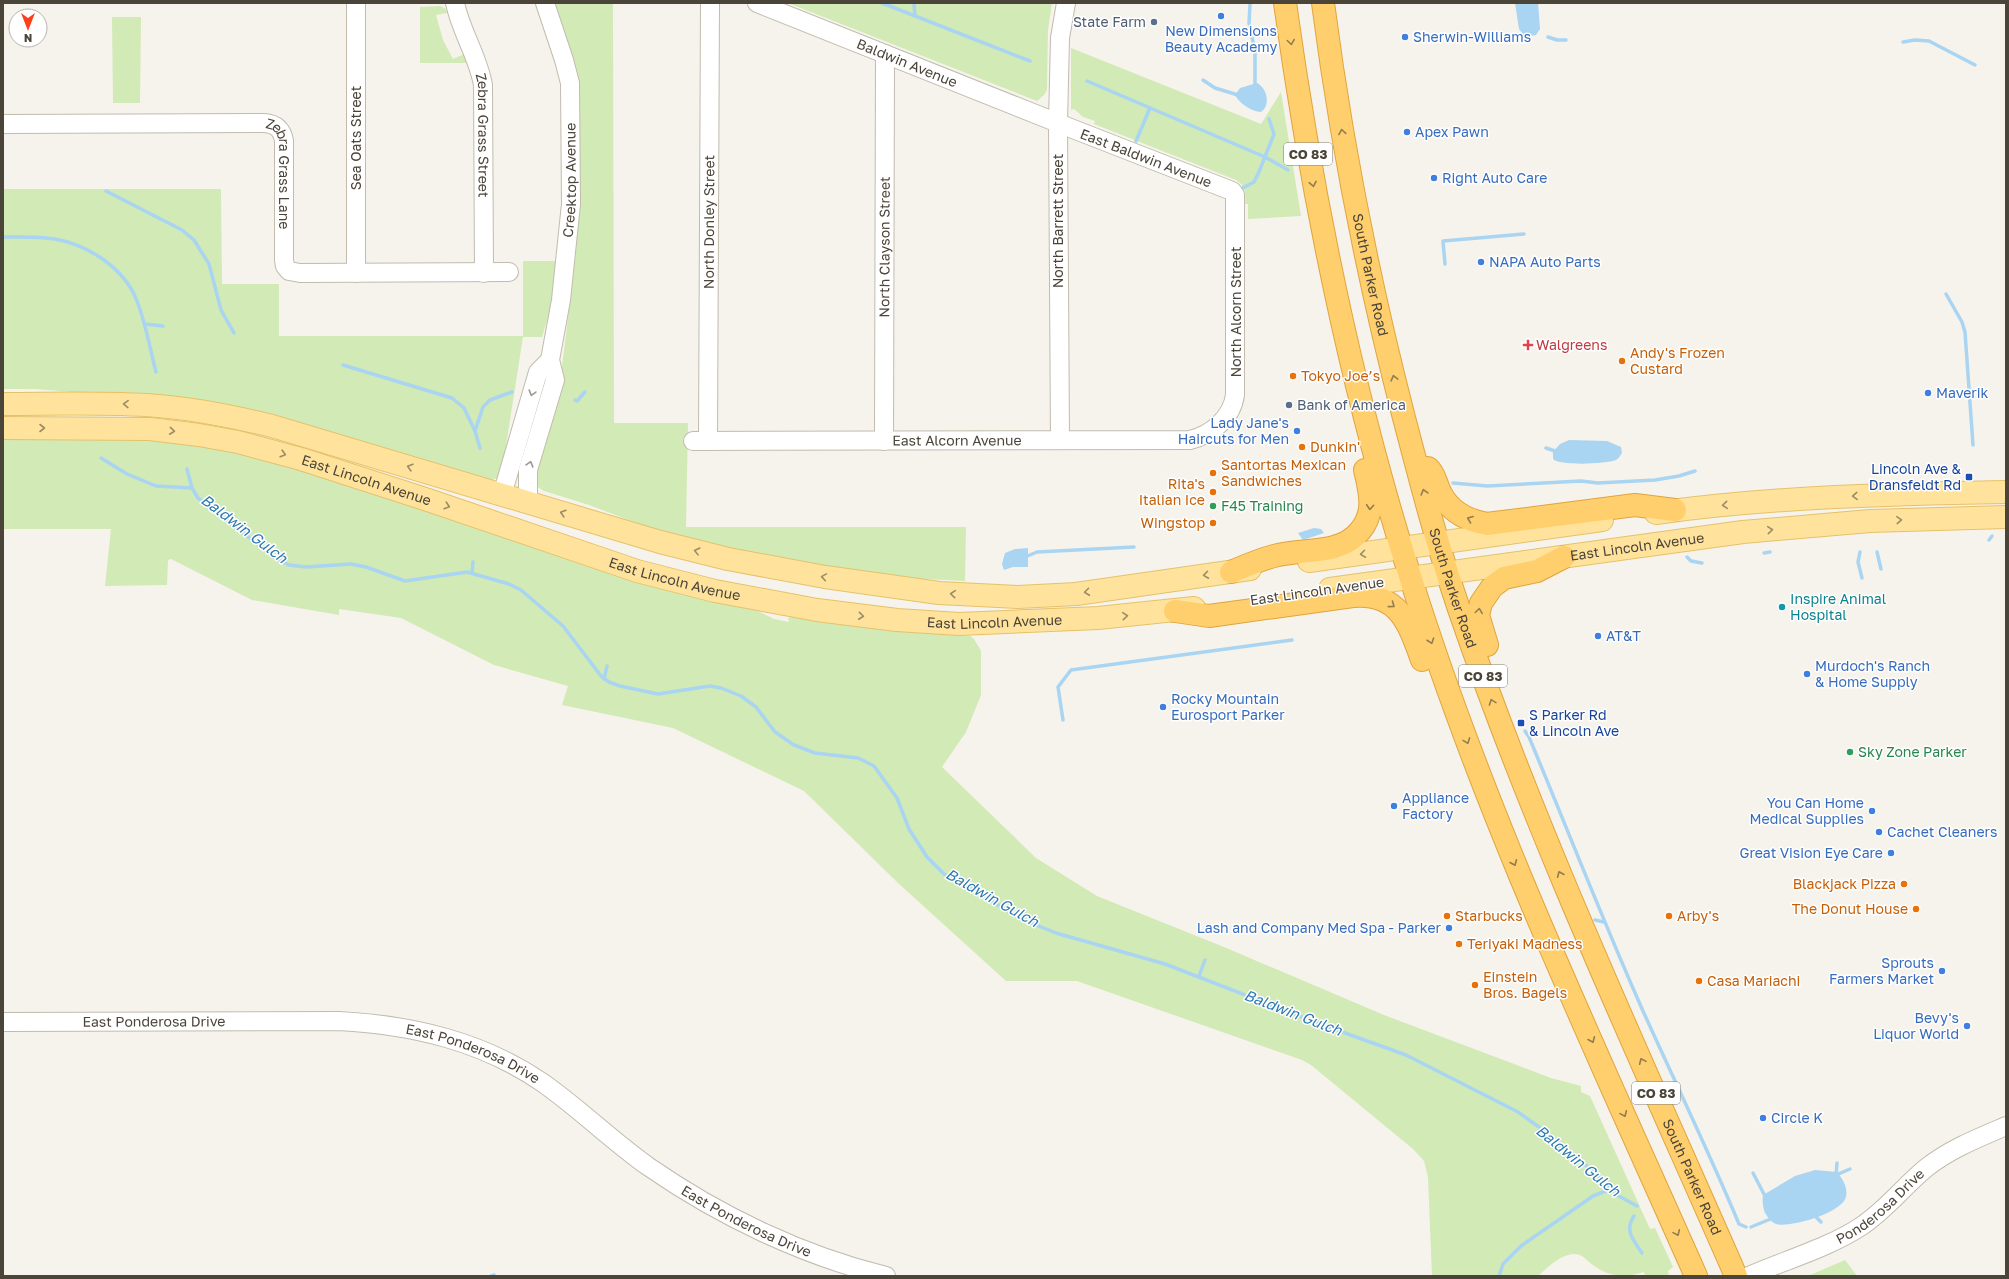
<svg xmlns="http://www.w3.org/2000/svg" width="2009" height="1279" font-family="'Golos Text',sans-serif">
<style>
.green{fill:#d2eab5}
.water{fill:#a9d4f2}
.lines{fill:none;stroke-linecap:round;stroke-linejoin:round}
.stream{stroke:#a9d4f2;stroke-width:3.5}
.minor-casing{stroke:#c2bbae;stroke-width:20}
.major-casing{stroke:#e6c16a;stroke-width:24}
.highway-casing{stroke:#e0a43c;stroke-width:24}
.minor{stroke:#fff;stroke-width:18}
.major{stroke:#ffe39c;stroke-width:22}
.highway{stroke:#ffcf6e;stroke-width:22}
.oneway{stroke:#937c4e}
.oneway2{stroke:#9c9892}
.oneway3{stroke:#9c8c66}
.shop-dot{fill:#3f7fe0;stroke:#fff;stroke-width:1.5}
.service-dot{fill:#5c6f8a;stroke:#fff;stroke-width:1.5}
.health-dot{fill:#e0444e;stroke:#fff;stroke-width:1.5}
.food-dot{fill:#e8710a;stroke:#fff;stroke-width:1.5}
.transit-dot{fill:#1a4fb4;stroke:#fff;stroke-width:1.5}
.leisure-dot{fill:#2e9e5b;stroke:#fff;stroke-width:1.5}
.culture-dot{fill:#0f9aa8;stroke:#fff;stroke-width:1.5}
.labels{text-anchor:middle;stroke-width:3;stroke-linejoin:round;paint-order:stroke}
.shield{fill:#fff;stroke:#817c74;stroke-width:1}
.shield-label{font-size:13px;font-weight:bold;fill:#4b4439}
.service-label{font-size:14px;fill:#4e5e75;stroke:#fff;text-anchor:end}
.shop-label{font-size:14px;fill:#366cbe;stroke:#fff;text-anchor:start}
.street-label{font-size:14px;fill:#4b4439;stroke:#fff}
.health-label{font-size:14px;fill:#be3a42;stroke:#fff;text-anchor:start}
.food-label{font-size:14px;fill:#c56008;stroke:#fff;text-anchor:start}
.transit-label{font-size:14px;fill:#164399;stroke:#fff;text-anchor:end}
.leisure-label{font-size:14px;fill:#27864d;stroke:#fff;text-anchor:start}
.culture-label{font-size:14px;fill:#0d838f;stroke:#fff;text-anchor:start}
.water-label{font-size:15px;font-style:italic;fill:#2e7ab2;stroke:#fff}
</style>
<rect width="100%" height="100%" fill="#f6f3ec"/>
<!-- green -->
<g class="green">
<path d="M554,3H613L614,423H688L686,527H966L965,581L905,578L796,564L668,535L589,505L544,491L538,487L534,480L561,375L576,252L579,193V82L575,65Z"/>
<path d="M788,3H1052L1048,30L1047,90L1044,95L1037,101Z"/>
<path d="M440,6L446,9L447,13L436,15L443,40L453,59L464,54L467,63H420V7Z"/>
<path d="M112,17H141L140,103H113Z"/>
<path d="M1071,48L1261,124L1281,92L1301,216L1248,219V204H1245C1246,194 1245,185 1236,180L1094,124L1095,121L1083,117L1074,109L1071,110Z"/>
<path d="M3,189H221L222,284H279V336H523V261H559L554,297L542,337H523L502,471L497,478L490,481L109,395L35,389H3Z"/>
<path d="M3,436L146,437L256,455L561,555L615,576L704,600L758,611L774,619L789,622L788,618L791,617L861,627L970,636L974,639L981,651V695L966,732L942,767L1036,858L1097,896L1224,947L1384,1015L1551,1078L1581,1086V1092L1590,1096L1650,1229L1655,1228L1673,1267L1668,1271L1669,1276H1645L1644,1272C1622,1279 1605,1276 1588,1261C1584,1257 1580,1254 1574,1254C1561,1254 1547,1268 1538,1276H1432L1428,1177L1424,1161L1413,1149L1311,1065L1302,1060L1077,981H1006L898,883L804,791L673,728L562,705L568,686L494,665L401,618L339,609V615L252,600L171,559L168,560L167,585L105,586L111,529H3Z"/>
<path d="M1845,1260L1857,1276H1808Z"/>
</g>
<!-- water -->
<g class="water">
<path d="M1515,3H1538L1540,29L1536,35L1525,37L1519,29Z"/>
<path d="M1257,83C1267,88 1271,105 1261,112C1252,112 1239,103 1235,95L1240,88Z"/>
<path d="M1569,440L1607,441L1621,447L1622,453C1620,456 1619,458 1616,460C1606,464 1560,466 1553,459V452L1560,444Z"/>
<path d="M1314,528L1321,529L1324,533L1303,540L1298,533Z"/>
<path d="M1028,548V567H1013L1004,570L1002,564L1005,553L1015,549Z"/>
<path d="M1815,1170L1837,1172C1843,1179 1848,1188 1846,1197C1842,1213 1790,1228 1776,1224C1771,1222 1768,1217 1765,1213C1763,1208 1762,1200 1763,1195L1795,1176Z"/>
</g>
<g class="lines">
<!-- stream -->
<g class="stream">
<path d="M882,3L1030,61"/>
<path d="M914,3L915,16"/>
<path d="M1250,4L1249,23L1255,51V88"/>
<path d="M1548,37L1557,40H1566"/>
<path d="M1903,42L1915,40L1929,41L1975,65"/>
<path d="M1203,80L1215,88L1238,95"/>
<path d="M1087,81L1265,157L1288,170"/>
<path d="M1136,141L1150,108"/>
<path d="M106,191L182,230L194,240L209,264L221,310L234,333"/>
<path d="M1237,191L1254,182L1259,172L1274,134L1269,119"/>
<path d="M3,237C20,237 38,236 55,239C89,245 125,269 137,301C146,324 150,349 156,372"/>
<path d="M1445,264L1443,241L1524,234"/>
<path d="M1946,294L1962,322L1965,332L1973,445"/>
<path d="M145,324L163,326"/>
<path d="M343,365L452,398L464,408L475,431"/>
<path d="M575,400L577,401L585,392"/>
<path d="M1224,436L1229,444"/>
<path d="M480,448L475,431L483,407L490,400L512,392"/>
<path d="M1546,448L1558,452"/>
<path d="M101,458L127,474L156,486L192,488"/>
<path d="M187,469L192,488L198,498L278,560L289,565L306,567L351,564L366,567L405,581L467,572L509,584L521,590L563,626L601,676L609,682L620,686L658,694L710,686L721,688L741,696L756,707L775,732L794,745L815,753L858,758L874,766L897,798L909,829L927,857L944,874L970,887L1004,909L1029,922L1056,933L1165,964L1320,1024L1406,1055L1518,1112L1539,1127L1600,1177L1617,1195L1637,1206"/>
<path d="M1453,483L1487,486L1581,481L1598,483L1655,480L1679,476L1695,471"/>
<path d="M1989,540L1992,536"/>
<path d="M1860,552L1858,562L1862,578"/>
<path d="M1877,552L1881,569"/>
<path d="M1764,553L1770,552"/>
<path d="M1025,557L1037,552L1134,547"/>
<path d="M1687,557L1691,561L1702,563"/>
<path d="M472,573L473,562"/>
<path d="M604,679L607,666"/>
<path d="M1063,720L1058,687L1071,670L1292,640"/>
<path d="M1525,731L1529,737C1567,828 1603,921 1643,1011C1675,1082 1709,1152 1739,1224L1746,1227"/>
<path d="M1595,920L1604,922"/>
<path d="M1199,976L1205,960"/>
<path d="M1753,1173L1766,1198"/>
<path d="M1836,1175L1850,1169"/>
<path d="M1836,1176L1837,1163"/>
<path d="M1813,1214L1821,1222"/>
<path d="M1634,1216C1624,1231 1633,1239 1642,1253"/>
<path d="M1751,1227L1773,1218"/>
<path d="M491,1276L494,1275"/>
<path d="M1499,1276L1503,1264L1521,1246L1593,1196L1611,1189"/>
</g>
<!-- minor casing -->
<g class="minor-casing">
<g id="minor">
<path d="M356,3V273"/>
<path id="s1" d="M455,3C461,32 478,56 483,85L484,273"/>
<path id="s2" d="M3,124L264,123C276,124 282,129 284,141V260L285,266L289,271L300,273L509,272"/>
<path d="M1060,440L1058,123L1060,38L1066,3"/>
<path id="s3" d="M693,441L1190,440C1211,435 1232,418 1235,395V195L1232,191L1073,129L757,3"/>
<path id="s4" d="M708,441L710,3"/>
<path id="s5" d="M884,441L885,54"/>
<path d="M502,495L538,372L550,360"/>
<path id="s6" d="M528,502V470L555,380L550,360L561,300L571,204L570,83L564,60L545,3"/>
<path id="s7" d="M3,1022L339,1021C412,1025 482,1041 543,1083C580,1109 612,1141 649,1167C720,1216 803,1256 886,1276"/>
<path id="s8" d="M1749,1276C1783,1261 1830,1247 1860,1227C1885,1211 1903,1187 1926,1168C1950,1149 1978,1138 2006,1126"/>
</g>
</g>
<!-- major casing -->
<g class="major-casing">
<g id="major">
<path d="M3,404C55,404 107,402 158,406C197,409 235,417 272,426L660,542L728,559L825,577L939,593L1018,597L1076,594L1250,569"/>
<path id="s9" d="M3,428L150,429L199,435L238,442L301,459L428,500L637,571L715,591L817,610L897,620L959,624L1098,618L1194,608"/>
<path d="M1656,513C1772,497 1889,494 2006,492"/>
<path d="M1309,561L1602,520"/>
<path id="s10" d="M1330,589L1743,532L1870,521L2006,517"/>
</g>
</g>
<!-- highway casing -->
<g class="highway-casing">
<g id="highway">
<path d="M1285,3C1312,197 1351,389 1410,576C1485,817 1594,1046 1696,1276"/>
<path id="s11" d="M1323,3C1341,142 1368,278 1403,414C1420,479 1437,545 1459,609C1537,837 1639,1055 1736,1276"/>
<path d="M1428,468C1434,473 1435,480 1438,487C1446,509 1465,520 1487,524L1635,505L1675,510"/>
<path d="M1231,572C1245,566 1259,560 1274,556C1302,548 1340,556 1360,531C1376,512 1370,492 1365,470"/>
<path d="M1175,611L1209,616L1353,596C1399,592 1409,624 1422,660"/>
<path d="M1487,645L1478,615L1481,603L1492,587L1504,578L1537,571L1564,557"/>
</g>
</g>
<!-- minor -->
<use href="#minor" class="minor"/>
<!-- major -->
<use href="#major" class="major"/>
<!-- highway -->
<use href="#highway" class="highway"/>
</g>
<!-- one-way arrows -->
<defs><path id="oneway-chevron" d="M-2-3.5L2.5 0L-2 3.5" fill="none" stroke-width="1.6" stroke-linecap="round" stroke-linejoin="round"/></defs>
<g class="oneway">
<use href="#oneway-chevron" transform="translate(1291 42) rotate(82)"/>
<use href="#oneway-chevron" transform="translate(1342 132) rotate(-99)"/>
<use href="#oneway-chevron" transform="translate(1313 184) rotate(79)"/>
<use href="#oneway-chevron" transform="translate(1394 378) rotate(-105)"/>
<use href="#oneway-chevron" transform="translate(1424 492) rotate(-106)"/>
<use href="#oneway-chevron" transform="translate(1370 507) rotate(94)"/>
<use href="#oneway-chevron" transform="translate(1470 519) rotate(-159)"/>
<use href="#oneway-chevron" transform="translate(1392 605) rotate(36)"/>
<use href="#oneway-chevron" transform="translate(1479 611) rotate(-82)"/>
<use href="#oneway-chevron" transform="translate(1431 641) rotate(71)"/>
<use href="#oneway-chevron" transform="translate(1492 702) rotate(-110)"/>
<use href="#oneway-chevron" transform="translate(1467 741) rotate(70)"/>
<use href="#oneway-chevron" transform="translate(1514 863) rotate(67)"/>
<use href="#oneway-chevron" transform="translate(1560 874) rotate(-113)"/>
<use href="#oneway-chevron" transform="translate(1592 1040) rotate(67)"/>
<use href="#oneway-chevron" transform="translate(1642 1061) rotate(-114)"/>
<use href="#oneway-chevron" transform="translate(1624 1114) rotate(66)"/>
<use href="#oneway-chevron" transform="translate(1677 1233) rotate(66)"/>
</g>
<g class="oneway2">
<use href="#oneway-chevron" transform="translate(532 393) rotate(106)"/>
<use href="#oneway-chevron" transform="translate(530 464) rotate(-74)"/>
</g>
<g class="oneway3">
<use href="#oneway-chevron" transform="translate(126 404) rotate(-178)"/>
<use href="#oneway-chevron" transform="translate(42 428)"/>
<use href="#oneway-chevron" transform="translate(172 431) rotate(6)"/>
<use href="#oneway-chevron" transform="translate(283 454) rotate(16)"/>
<use href="#oneway-chevron" transform="translate(410 467) rotate(-164)"/>
<use href="#oneway-chevron" transform="translate(1855 496) rotate(177)"/>
<use href="#oneway-chevron" transform="translate(1725 505) rotate(175)"/>
<use href="#oneway-chevron" transform="translate(447 506) rotate(18)"/>
<use href="#oneway-chevron" transform="translate(563 513) rotate(-163)"/>
<use href="#oneway-chevron" transform="translate(1899 520) rotate(-3)"/>
<use href="#oneway-chevron" transform="translate(1770 530) rotate(-5)"/>
<use href="#oneway-chevron" transform="translate(697 551) rotate(-166)"/>
<use href="#oneway-chevron" transform="translate(1363 554) rotate(172)"/>
<use href="#oneway-chevron" transform="translate(1206 575) rotate(172)"/>
<use href="#oneway-chevron" transform="translate(824 577) rotate(-171)"/>
<use href="#oneway-chevron" transform="translate(1087 592) rotate(173)"/>
<use href="#oneway-chevron" transform="translate(953 594) rotate(-175)"/>
<use href="#oneway-chevron" transform="translate(861 616) rotate(6)"/>
<use href="#oneway-chevron" transform="translate(1125 616) rotate(-5)"/>
</g>
<!-- markers -->
<g class="shop-dot">
<circle cx="1221" cy="16" r="4"/>
<circle cx="1405" cy="37" r="4"/>
<circle cx="1407" cy="132" r="4"/>
<circle cx="1434" cy="178" r="4"/>
<circle cx="1481" cy="262" r="4"/>
<circle cx="1928" cy="393" r="4"/>
<circle cx="1297" cy="431" r="4"/>
<circle cx="1598" cy="636" r="4"/>
<circle cx="1807" cy="674" r="4"/>
<circle cx="1163" cy="707" r="4"/>
<circle cx="1394" cy="806" r="4"/>
<circle cx="1872" cy="811" r="4"/>
<circle cx="1879" cy="832" r="4"/>
<circle cx="1891" cy="853" r="4"/>
<circle cx="1449" cy="928" r="4"/>
<circle cx="1942" cy="971" r="4"/>
<circle cx="1967" cy="1026" r="4"/>
<circle cx="1763" cy="1118" r="4"/>
</g>
<g class="service-dot">
<circle cx="1154" cy="22" r="4"/>
<circle cx="1289" cy="405" r="4"/>
</g>
<path class="health-dot" d="M1526 339h4v4h4v4h-4v4h-4v-4h-4v-4h4z"/>
<g class="food-dot">
<circle cx="1622" cy="361" r="4"/>
<circle cx="1293" cy="376" r="4"/>
<circle cx="1302" cy="447" r="4"/>
<circle cx="1213" cy="473" r="4"/>
<circle cx="1213" cy="492" r="4"/>
<circle cx="1213" cy="523" r="4"/>
<circle cx="1904" cy="884" r="4"/>
<circle cx="1916" cy="909" r="4"/>
<circle cx="1447" cy="916" r="4"/>
<circle cx="1669" cy="916" r="4"/>
<circle cx="1459" cy="944" r="4"/>
<circle cx="1699" cy="981" r="4"/>
<circle cx="1475" cy="985" r="4"/>
</g>
<g class="transit-dot">
<rect x="1965" y="473" width="8" height="8" rx="2"/>
<rect x="1517" y="719" width="8" height="8" rx="2"/>
</g>
<g class="leisure-dot">
<circle cx="1213" cy="506" r="4"/>
<circle cx="1850" cy="752" r="4"/>
</g>
<circle class="culture-dot" cx="1782" cy="607" r="4"/>
<g class="labels">
<!-- shield labels -->
<g class="shield">
<rect x="1284" y="143" width="48" height="22" rx="3"/>
<rect x="1459" y="665" width="48" height="22" rx="3"/>
<rect x="1632" y="1082" width="48" height="22" rx="3"/>
</g>
<g class="shield-label">
<text x="1308" y="159">CO 83</text>
<text x="1483" y="681">CO 83</text>
<text x="1656" y="1098">CO 83</text>
</g>
<!-- service labels -->
<g class="service-label">
<text x="1146" y="27">State Farm</text>
<text x="1297" y="410" text-anchor="start">Bank of America</text>
</g>
<!-- shop labels -->
<g class="shop-label">
<text x="1221" y="36" text-anchor="middle">New Dimensions<tspan x="1221" dy="16">Beauty Academy</tspan></text>
<text x="1413" y="42">Sherwin-Williams</text>
<text x="1415" y="137">Apex Pawn</text>
<text x="1442" y="183">Right Auto Care</text>
<text x="1489" y="267">NAPA Auto Parts</text>
<text x="1936" y="398">Maverik</text>
<text x="1289" y="428" text-anchor="end">Lady Jane's<tspan x="1289" dy="16">Haircuts for Men</tspan></text>
<text x="1606" y="641">AT&amp;T</text>
<text x="1815" y="671">Murdoch's Ranch<tspan x="1815" dy="16">&amp; Home Supply</tspan></text>
<text x="1171" y="704">Rocky Mountain<tspan x="1171" dy="16">Eurosport Parker</tspan></text>
<text x="1402" y="803">Appliance<tspan x="1402" dy="16">Factory</tspan></text>
<text x="1864" y="808" text-anchor="end">You Can Home<tspan x="1864" dy="16">Medical Supplies</tspan></text>
<text x="1887" y="837">Cachet Cleaners</text>
<text x="1883" y="858" text-anchor="end">Great Vision Eye Care</text>
<text x="1441" y="933" text-anchor="end">Lash and Company Med Spa - Parker</text>
<text x="1934" y="968" text-anchor="end">Sprouts<tspan x="1934" dy="16">Farmers Market</tspan></text>
<text x="1959" y="1023" text-anchor="end">Bevy's<tspan x="1959" dy="16">Liquor World</tspan></text>
<text x="1771" y="1123">Circle K</text>
</g>
<!-- street labels -->
<g class="street-label">
<text transform="translate(907 63) rotate(22)" y="5">Baldwin Avenue</text>
<text dy="5" stroke="none"><textPath href="#s1" startOffset="137">Zebra Grass Street</textPath></text>
<text transform="translate(356 138) rotate(-90)" y="5">Sea Oats Street</text>
<text transform="translate(1146 158) rotate(21)" y="5">East Baldwin Avenue</text>
<text dy="5" stroke="none"><textPath href="#s2" startOffset="321">Zebra Grass Lane</textPath></text>
<text dy="5" stroke="none"><textPath href="#s6" startOffset="328">Creektop Avenue</textPath></text>
<text transform="translate(1058 221) rotate(-90)" y="5">North Barrett Street</text>
<text dy="5" stroke="none"><textPath href="#s4" startOffset="219">North Donley Street</textPath></text>
<text dy="5" stroke="none"><textPath href="#s5" startOffset="194">North Clayson Street</textPath></text>
<text dy="5" stroke="none"><textPath href="#s11" startOffset="276">South Parker Road</textPath></text>
<text transform="translate(1236 312) rotate(-90)" y="5">North Alcorn Street</text>
<text dy="5" stroke="none"><textPath href="#s3" startOffset="264">East Alcorn Avenue</textPath></text>
<text dy="5" stroke="none"><textPath href="#s9" startOffset="370">East Lincoln Avenue</textPath></text>
<text dy="5" stroke="none"><textPath href="#s10" startOffset="310">East Lincoln Avenue</textPath></text>
<text dy="5" stroke="none"><textPath href="#s9" startOffset="694">East Lincoln Avenue</textPath></text>
<text dy="5" stroke="none"><textPath href="#s11" startOffset="600">South Parker Road</textPath></text>
<text transform="translate(1317 591) rotate(-8)" y="5">East Lincoln Avenue</text>
<text dy="5" stroke="none"><textPath href="#s9" startOffset="1018">East Lincoln Avenue</textPath></text>
<text dy="5" stroke="none"><textPath href="#s7" startOffset="151">East Ponderosa Drive</textPath></text>
<text dy="5" stroke="none"><textPath href="#s7" startOffset="475">East Ponderosa Drive</textPath></text>
<text dy="5" stroke="none"><textPath href="#s11" startOffset="1236">South Parker Road</textPath></text>
<text dy="5" stroke="none"><textPath href="#s8" startOffset="150">Ponderosa Drive</textPath></text>
<text dy="5" stroke="none"><textPath href="#s7" startOffset="799">East Ponderosa Drive</textPath></text>
</g>
<!-- health labels -->
<g class="health-label">
<text x="1536" y="350">Walgreens</text>
</g>
<!-- food labels -->
<g class="food-label">
<text x="1630" y="358">Andy's Frozen<tspan x="1630" dy="16">Custard</tspan></text>
<text x="1301" y="381">Tokyo Joe’s</text>
<text x="1310" y="452">Dunkin'</text>
<text x="1221" y="470">Santortas Mexican<tspan x="1221" dy="16">Sandwiches</tspan></text>
<text x="1205" y="489" text-anchor="end">Rita's<tspan x="1205" dy="16">Italian Ice</tspan></text>
<text x="1205" y="528" text-anchor="end">Wingstop</text>
<text x="1896" y="889" text-anchor="end">Blackjack Pizza</text>
<text x="1908" y="914" text-anchor="end">The Donut House</text>
<text x="1455" y="921">Starbucks</text>
<text x="1677" y="921">Arby's</text>
<text x="1467" y="949">Teriyaki Madness</text>
<text x="1483" y="982">Einstein<tspan x="1483" dy="16">Bros. Bagels</tspan></text>
<text x="1707" y="986">Casa Mariachi</text>
</g>
<!-- transit labels -->
<g class="transit-label">
<text x="1961" y="474">Lincoln Ave &amp;<tspan x="1961" dy="16">Dransfeldt Rd</tspan></text>
<text x="1529" y="720" text-anchor="start">S Parker Rd<tspan x="1529" dy="16">&amp; Lincoln Ave</tspan></text>
</g>
<!-- leisure labels -->
<g class="leisure-label">
<text x="1221" y="511">F45 Training</text>
<text x="1858" y="757">Sky Zone Parker</text>
</g>
<!-- culture labels -->
<g class="culture-label">
<text x="1790" y="604">Inspire Animal<tspan x="1790" dy="16">Hospital</tspan></text>
</g>
<!-- water labels -->
<g class="water-label">
<text transform="translate(244 529) rotate(37)" y="5">Baldwin Gulch</text>
<text transform="translate(992 898) rotate(29)" y="5">Baldwin Gulch</text>
<text transform="translate(1293 1013) rotate(21)" y="5">Baldwin Gulch</text>
<text transform="translate(1578 1161) rotate(39)" y="5">Baldwin Gulch</text>
</g>
</g>
<!-- border -->
<rect width="2009" height="1279" fill="none" stroke="#4b4439" stroke-width="8"/>
<!-- north arrow -->
<g transform="translate(28 28) rotate(180)"><circle r="19" fill="#ffffff" stroke="#b7b4b0"/>
<path d="M0-3L7 15L0 10L-7 15Z" fill="#fc3f1d"/>
<text y="-6" font-size="11" font-weight="bold" text-anchor="middle" fill="#4b4439">N</text>
</g>
</svg>
